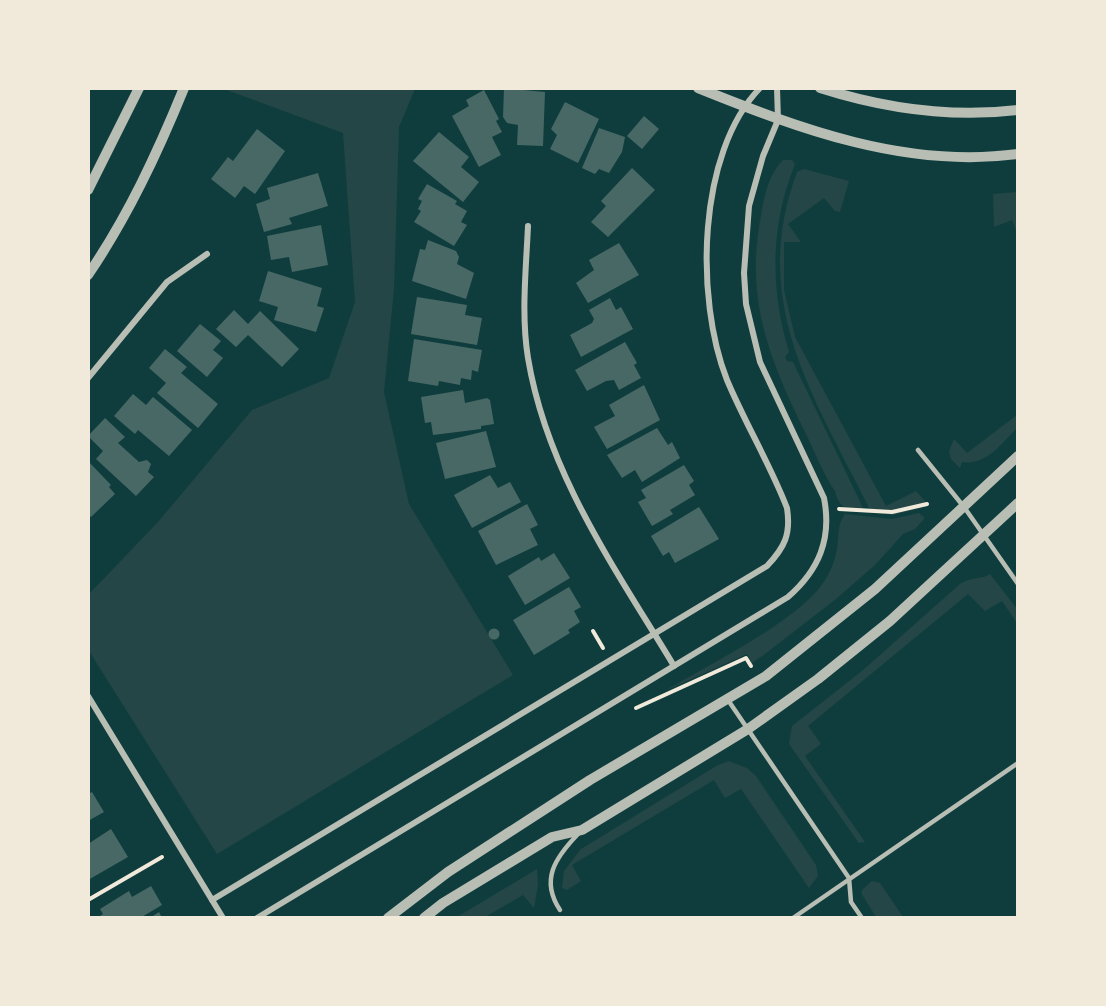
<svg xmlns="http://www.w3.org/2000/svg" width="1106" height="1006" font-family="Quicksand,sans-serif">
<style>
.green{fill:#244646}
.building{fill:#486865}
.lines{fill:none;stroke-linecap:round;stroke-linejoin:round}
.path{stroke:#f1e9da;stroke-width:4}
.service{stroke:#b8beb3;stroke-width:4.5}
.minor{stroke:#b8beb3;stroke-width:6}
.tertiary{stroke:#b8beb3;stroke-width:10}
</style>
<rect width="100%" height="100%" fill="#0f3d3e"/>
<!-- green -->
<g class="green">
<path d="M224,89H415L399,127L394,289L384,392L409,504L513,675L217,854L89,651V594L158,522L252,410L329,378L355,302L343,133Z"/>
<path d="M783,160H792L795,164C770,226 770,289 789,352L785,357L787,361L793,362L865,512C848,510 839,509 835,491C823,474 815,452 806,434C768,357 744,297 762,210C765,192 770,173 783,160Z"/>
<path d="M804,169L849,181L840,212L835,211L824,198L788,224L801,242H784V290L795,337L886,506L916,491L925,501L921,508L893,515L871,512C815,398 748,304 797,172Z"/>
<path d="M1017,192V233L1012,220L994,227L993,194Z"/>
<path d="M1017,415V428C1002,443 986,466 962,462L960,468L951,459L949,451L954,439L967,453Z"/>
<path d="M919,513L925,518L915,529L903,534L875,565L836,599L765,654L752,663L747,654L665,691C706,666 798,621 823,583C830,573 835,561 837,549C839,537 837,524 845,514L892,519Z"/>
<path d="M990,574L1017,609V623L1002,601L985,611L968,594L808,726L821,744L805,756L865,842L859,843L789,744L792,726L862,671L960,584C972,576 982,580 990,574Z"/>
<path d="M729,761L747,768L756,776L816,865L818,876L809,888L741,789L725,798L714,780L572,865L581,881L567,890L562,888L564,871L581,849L718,765Z"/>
<path d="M537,869L538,884L534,908L523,895L485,917H457Z"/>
<path d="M872,881L880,883L903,917H876L861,893L863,889Z"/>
</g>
<!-- building -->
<g class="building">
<path d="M504,88L545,92L543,146L517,145L518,125L507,123L503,117Z"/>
<path d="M484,90L499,119L496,121L502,132L492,137L501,155L479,167L452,116L469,106L466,100Z"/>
<path d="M565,102L599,119L578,163L550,149L557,135L551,129Z"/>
<path d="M644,116L659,129L642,149L627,136Z"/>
<path d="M599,128L625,137L622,152L609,173L599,169L595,174L582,168Z"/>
<path d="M257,129L285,151L255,194L244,186L235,198L211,179L228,157L233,161Z"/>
<path d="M439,132L469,157L461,167L479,182L463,202L413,161Z"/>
<path d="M632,168L655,190L608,237L591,222L606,206L601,201Z"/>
<path d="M318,173L328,206L289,218L292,224L264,232L256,204L270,199L267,188Z"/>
<path d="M427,184L457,201L455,204L467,211L461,222L467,225L454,246L414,222L421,211L418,209L422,201L418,199Z"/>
<path d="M321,225L328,265L292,272L289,257L271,260L267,236Z"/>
<path d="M428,240L456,251L459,257L457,264L474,273L466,299L412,281L420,249L425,250Z"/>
<path d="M619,243L639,275L588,303L576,283L594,270L589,260Z"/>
<path d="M268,271L322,288L317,306L324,308L316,332L274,320L278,307L259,301Z"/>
<path d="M417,297L467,305L465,315L482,318L477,345L411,334Z"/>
<path d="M610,298L616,310L621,307L633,329L581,357L570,335L592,323L594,319L589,310Z"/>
<path d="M234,310L248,324L260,311L299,349L282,367L248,335L236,347L216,329Z"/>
<path d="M200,324L221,341L213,350L223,358L207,377L177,351Z"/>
<path d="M414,339L482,350L478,372L472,370L471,380L461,378L460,385L439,381L438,386L408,381Z"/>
<path d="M625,342L637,363L634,365L641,378L619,390L614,380L606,381L587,391L575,370Z"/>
<path d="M165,349L187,367L181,373L218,404L198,428L157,393L166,383L149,368Z"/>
<path d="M644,385L660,420L607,449L594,427L615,416L609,405Z"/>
<path d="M463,390L465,403L487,398L490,400L494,424L481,426V429L433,435L431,422L425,423L421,397Z"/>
<path d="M133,394L146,405L153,397L192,430L169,456L138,430L135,434L114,416Z"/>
<path d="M105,418L125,437L118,443L139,462L147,460L151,464L148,472L154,477L136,496L96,459L103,451L88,436Z"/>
<path d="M657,428L668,445L672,442L680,458L642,482L635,470L622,478L607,455Z"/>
<path d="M486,431L496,467L445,479L436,443Z"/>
<path d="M88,461L111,485L109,487L115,494L91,517L88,514Z"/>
<path d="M684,465L694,481L689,485L695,495L670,510L673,514L652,526L638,502L646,498L641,490Z"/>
<path d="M490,475L498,488L510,482L521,502L472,528L454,495Z"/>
<path d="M527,504L538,525L530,529L538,545L496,565L478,531Z"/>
<path d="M699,507L719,539L675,563L669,552L663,556L651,536Z"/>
<path d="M554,553L570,578L525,605L508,576L539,557L541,561Z"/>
<path d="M569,587L581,607L574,611L580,622L568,630L570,633L534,655L513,620Z"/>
<circle cx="494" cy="634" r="5.5"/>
<path d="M92,792L104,812L88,821V794Z"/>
<path d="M111,829L128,857L88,880V844Z"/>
<path d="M151,886L162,905L140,918H97L103,914L100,909L129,891L132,897Z"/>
<path d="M159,912L162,918H150Z"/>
</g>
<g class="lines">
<!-- path -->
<g class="path">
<path d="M839,509L892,512L927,504"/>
<path d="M593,631L603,648"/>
<path d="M636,708L746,658L751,666"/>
<path d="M88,900L162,857"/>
</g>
<!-- service -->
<g class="service">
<path d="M918,450L964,507L1018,584"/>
<path d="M728,700L849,878L851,902L862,918"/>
<path d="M560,910C540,880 555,858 578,834"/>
<path d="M793,918L1018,763"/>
</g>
<!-- minor -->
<g class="minor">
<path d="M528,226C526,270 521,315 528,358C547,473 615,568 674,666"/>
<path d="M88,378L167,282L207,254"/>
<path d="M88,696L223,918"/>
<path d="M212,900L767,566C785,547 791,534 787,508C770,464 745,423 727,380C695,299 697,153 760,88"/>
<path d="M257,918L788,597C819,570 832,539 824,498L760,362L746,304L744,273L749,206L763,156L778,120L777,88"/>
</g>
<!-- tertiary -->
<g class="tertiary">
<path d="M698,88C800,129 906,169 1018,154"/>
<path d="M820,88C883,108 952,118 1018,110"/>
<path d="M88,190L139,88"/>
<path d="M88,275C128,216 157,154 184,88"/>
<path d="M388,918L448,872L590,780L766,676L875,589L1018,456"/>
<path d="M424,918L443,903L552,837L582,830L748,729L818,679L890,621L1018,503"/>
</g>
</g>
<!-- border -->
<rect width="1106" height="1006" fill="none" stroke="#f1e9da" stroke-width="180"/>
</svg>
